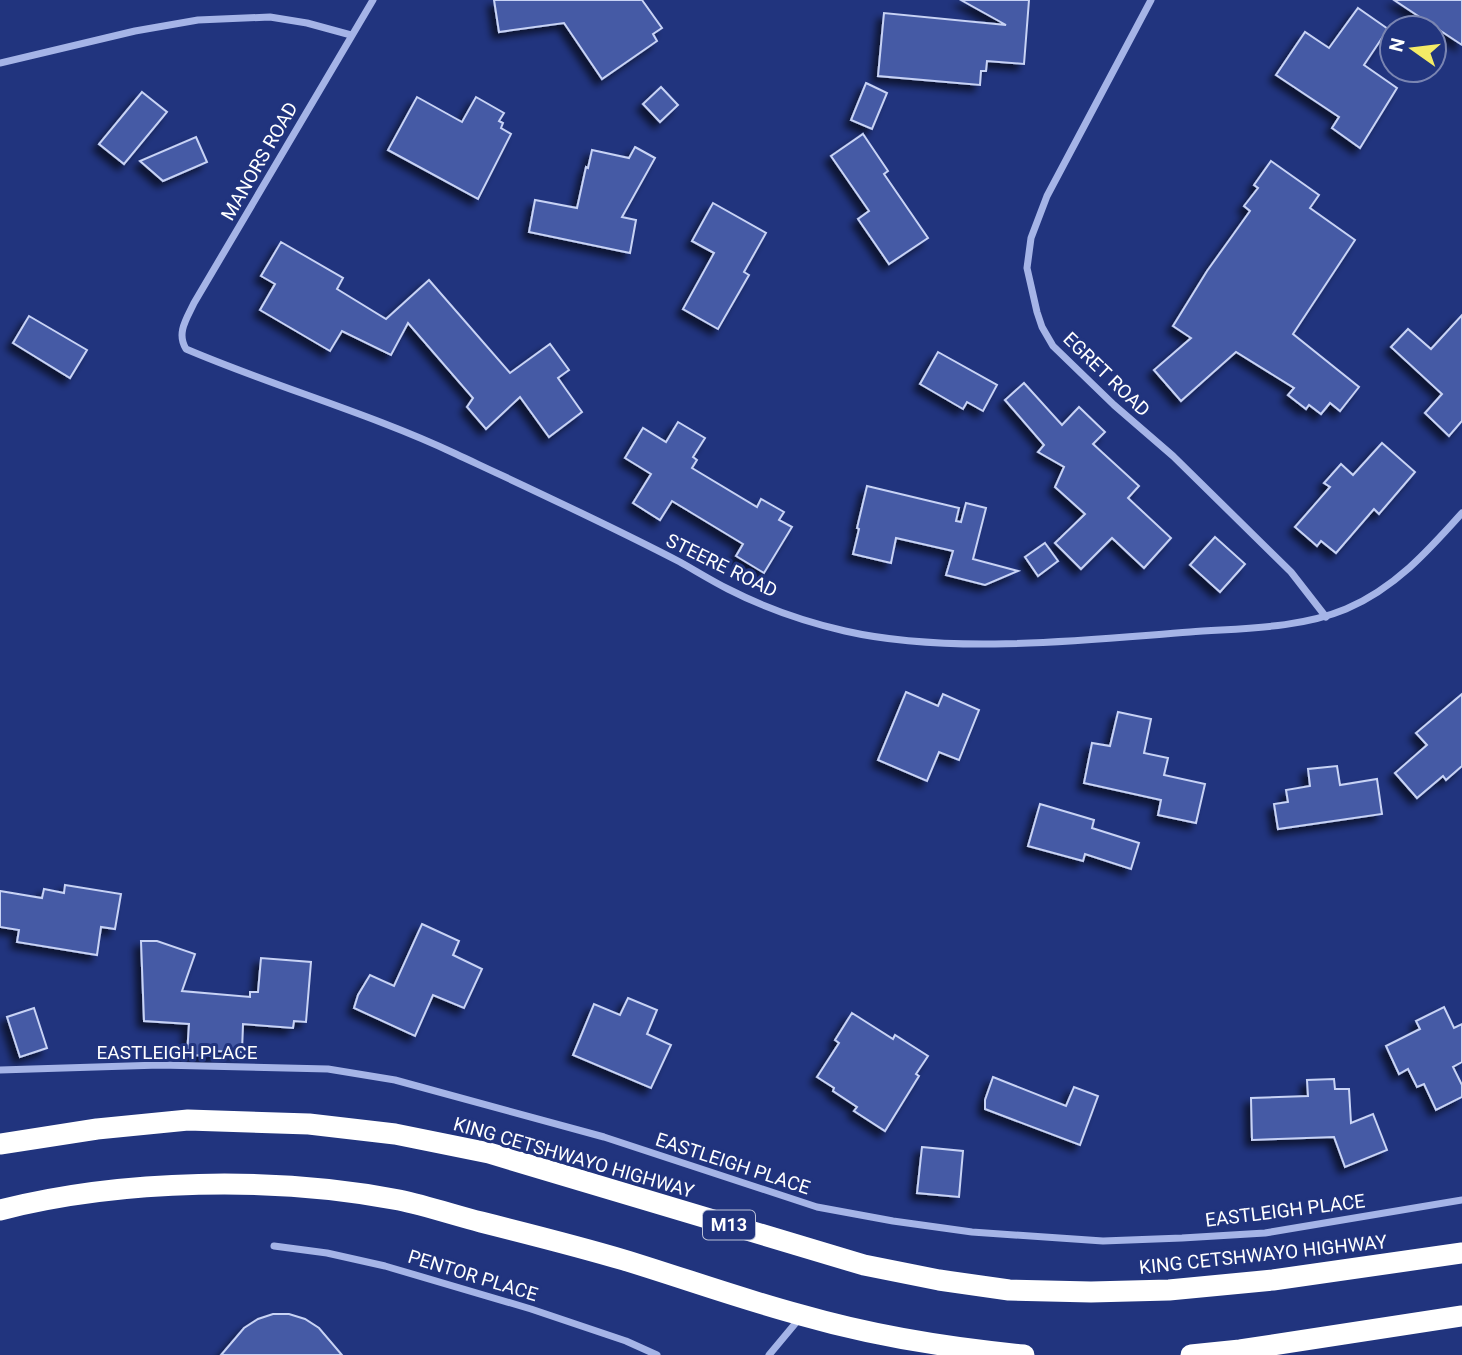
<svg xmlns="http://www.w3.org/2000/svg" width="1462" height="1355" font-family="Roboto,sans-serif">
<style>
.building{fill:#455aa5;stroke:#c8d3f5;stroke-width:2;filter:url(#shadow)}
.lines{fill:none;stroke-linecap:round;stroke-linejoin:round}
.street{stroke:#a5b4e7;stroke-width:7}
.highway{stroke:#fff;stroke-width:21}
.labels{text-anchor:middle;stroke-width:6;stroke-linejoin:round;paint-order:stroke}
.shield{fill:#21347e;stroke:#bcc2d8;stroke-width:2}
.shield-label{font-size:18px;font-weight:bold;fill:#fff}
.street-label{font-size:19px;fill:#fff;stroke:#21347e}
</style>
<defs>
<filter id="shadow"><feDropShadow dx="-6" dy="6" stdDeviation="3.5" flood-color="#0009"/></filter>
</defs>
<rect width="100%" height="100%" fill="#21347e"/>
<!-- building -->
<g class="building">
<path d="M494,0H642L662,28L653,34L657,41L602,79L564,23L499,32Z"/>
<path d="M961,0H1029L1024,64L987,61L986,71H981L980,85L878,76L884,13L1006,25Z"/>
<path d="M1394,0H1462V45Z"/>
<path d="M1358,8L1388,29L1364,65L1397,88L1360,148L1332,128L1339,117L1276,75L1305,32L1329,48Z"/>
<path d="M866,83L887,93L872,129L851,120Z"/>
<path d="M661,87L678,105L660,122L643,104Z"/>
<path d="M142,92L167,112L124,164L99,144Z"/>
<path d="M417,97L462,122L476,97L504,113L499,121L503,123L501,128L511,134L478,199L388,150Z"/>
<path d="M863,134L888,171L884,174L928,238L889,264L858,219L869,211L831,156Z"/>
<path d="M196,137L207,162L163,181L140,161Z"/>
<path d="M635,147L655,158L622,217L636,220L630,253L529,232L535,200L577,208L586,167L588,168L592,150L629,158Z"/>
<path d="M1271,161L1319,195L1310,208L1355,240L1293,334L1359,387L1340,411L1330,403L1321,414L1309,405L1306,409L1288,395L1294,388L1236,352L1181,401L1154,370L1191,338L1173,326L1207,271L1250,211L1244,206L1258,188L1254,185Z"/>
<path d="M713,203L766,233L744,272L749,275L718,329L683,309L714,253L692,241Z"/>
<path d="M281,242L343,278L337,289L386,319L429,280L510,373L550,344L569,370L558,378L582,412L549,437L520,397L486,429L467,407L473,398L408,323L391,355L342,331L330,351L260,310L275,284L261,276Z"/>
<path d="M1462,315V421L1449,436L1425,413L1442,394L1391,347L1408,329L1431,349Z"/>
<path d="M29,316L87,350L70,378L13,343Z"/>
<path d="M938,352L997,385L983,411L967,402L963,409L920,384Z"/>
<path d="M1024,383L1062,425L1079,407L1105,432L1093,444L1139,486L1128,498L1171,538L1144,568L1112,538L1081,569L1055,543L1085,514L1055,487L1064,467L1038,452L1044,445L1005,400Z"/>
<path d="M678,422L705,438L693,457L697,460L692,468L757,507L761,499L784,512L779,520L792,527L764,573L736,556L743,544L672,501L660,520L633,503L651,474L625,458L643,428L666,442Z"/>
<path d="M1382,443L1415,472L1379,514L1374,509L1336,553L1321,541L1317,546L1295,527L1330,487L1324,483L1341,464L1353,475Z"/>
<path d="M867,486L959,508L956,521L961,522L966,503L986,508L973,559L1018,571L985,585L946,575L953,551L896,538L891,563L853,554L859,529L857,528Z"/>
<path d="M1215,537L1245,564L1220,592L1190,565Z"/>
<path d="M1045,543L1058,561L1038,576L1025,557Z"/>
<path d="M906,692L938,706L943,694L979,710L959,760L939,752L927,781L878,760Z"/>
<path d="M1462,694V766L1446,780L1443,776L1417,798L1395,773L1427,745L1416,733Z"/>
<path d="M1118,712L1151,719L1144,753L1168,758L1164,775L1205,784L1196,823L1158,815L1161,800L1084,783L1092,743L1110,746Z"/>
<path d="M1337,766L1340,785L1377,779L1382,814L1278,829L1274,804L1288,802L1286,790L1310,786L1308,769Z"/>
<path d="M1040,804L1094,820L1092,828L1139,843L1131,869L1085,854L1083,861L1028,846Z"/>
<path d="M65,885L121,894L115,929L101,927L97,955L17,942L19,930L0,927V891L42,898L44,889L64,893Z"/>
<path d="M422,924L459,941L453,955L482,969L464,1008L433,995L415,1036L354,1008L358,995L370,975L394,986Z"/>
<path d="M141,941H157L195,954L182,991L250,997V992H258L261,958L311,962L306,1022L294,1021L293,1028L243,1024L242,1052L215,1051V1056L187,1055L189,1024L144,1021Z"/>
<path d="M628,998L657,1010L647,1034L671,1045L651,1088L573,1055L594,1004L620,1015Z"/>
<path d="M1444,1007L1454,1028L1462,1024V1062L1453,1067L1462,1085V1097L1436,1110L1424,1084L1417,1087L1408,1069L1399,1074L1386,1046L1420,1029L1416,1021Z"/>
<path d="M34,1008L47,1048L20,1057L7,1017Z"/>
<path d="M852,1013L893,1039L895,1035L928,1056L916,1074L919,1076L885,1131L854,1111L857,1107L833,1091L834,1088L817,1077L839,1043L835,1040Z"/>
<path d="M993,1077L1066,1106L1074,1087L1098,1096L1080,1145L985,1109V1100Z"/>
<path d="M1334,1079L1335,1089H1349L1351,1123L1373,1114L1387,1150L1345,1167L1334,1137L1252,1140L1251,1098L1308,1096L1307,1080Z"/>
<path d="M922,1147L963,1151L959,1197L917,1193Z"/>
<path d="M273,1314H289L305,1319L319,1328L342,1355H221L244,1328L258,1319Z"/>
</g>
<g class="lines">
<!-- street -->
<g class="street">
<path d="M373,0L194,303C187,318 176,333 186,349C275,387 369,413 456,454C531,489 607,524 680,562C696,571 712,581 728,589C765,608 806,622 845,631C951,655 1082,640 1190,632C1241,628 1298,629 1346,609C1395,588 1428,551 1462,513"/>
<path d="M1151,0L1047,196L1031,238L1027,268L1037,312L1042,327L1053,346L1114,405L1173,456L1291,572L1326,617"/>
<path d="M0,63L135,31L198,20L270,17L307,23L351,35"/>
<path d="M0,1070L160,1065L328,1069L395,1080L604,1137L817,1207L893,1221L972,1232L1103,1241L1182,1238L1265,1233L1462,1200"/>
<path d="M274,1246L327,1253L385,1266L531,1309L626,1341L657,1355"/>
<path d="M769,1355L799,1319"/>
</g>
<!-- highway -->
<g class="highway">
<path d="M0,1144L97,1129L188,1120L309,1124L395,1134L489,1153L864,1265L939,1280L1009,1290L1091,1292L1169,1290L1273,1280L1462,1253"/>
<path d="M0,1210C122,1179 275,1176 399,1200C427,1206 454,1215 481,1222C529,1234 577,1246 624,1260C683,1278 741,1299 801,1315C874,1336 949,1348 1024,1355"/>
<path d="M1191,1355L1240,1350L1462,1316"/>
</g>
</g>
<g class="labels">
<!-- shield labels -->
<rect class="shield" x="703" y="1210.5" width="52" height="29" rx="5"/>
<g class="shield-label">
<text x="729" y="1231">M13</text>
</g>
<!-- street labels -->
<g class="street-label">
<text transform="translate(259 161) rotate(-60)" y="7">MANORS ROAD</text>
<text transform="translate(1107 374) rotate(44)" y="7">EGRET ROAD</text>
<text transform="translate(722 565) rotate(26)" y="7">STEERE ROAD</text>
<text x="177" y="1059">EASTLEIGH PLACE</text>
<text transform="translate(574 1157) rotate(16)" y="7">KING CETSHWAYO HIGHWAY</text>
<text transform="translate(733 1163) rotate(18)" y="7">EASTLEIGH PLACE</text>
<text transform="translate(1285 1210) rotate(-7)" y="7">EASTLEIGH PLACE</text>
<text transform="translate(1263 1254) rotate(-6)" y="7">KING CETSHWAYO HIGHWAY</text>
<text transform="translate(473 1275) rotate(17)" y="7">PENTOR PLACE</text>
</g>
</g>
<!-- north arrow -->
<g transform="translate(1413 49) rotate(284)"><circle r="33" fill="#21347e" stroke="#7a85b2" stroke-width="2"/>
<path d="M0-5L12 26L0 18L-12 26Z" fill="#f4eb66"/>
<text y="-10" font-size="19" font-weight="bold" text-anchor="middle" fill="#ffffff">N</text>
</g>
</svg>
